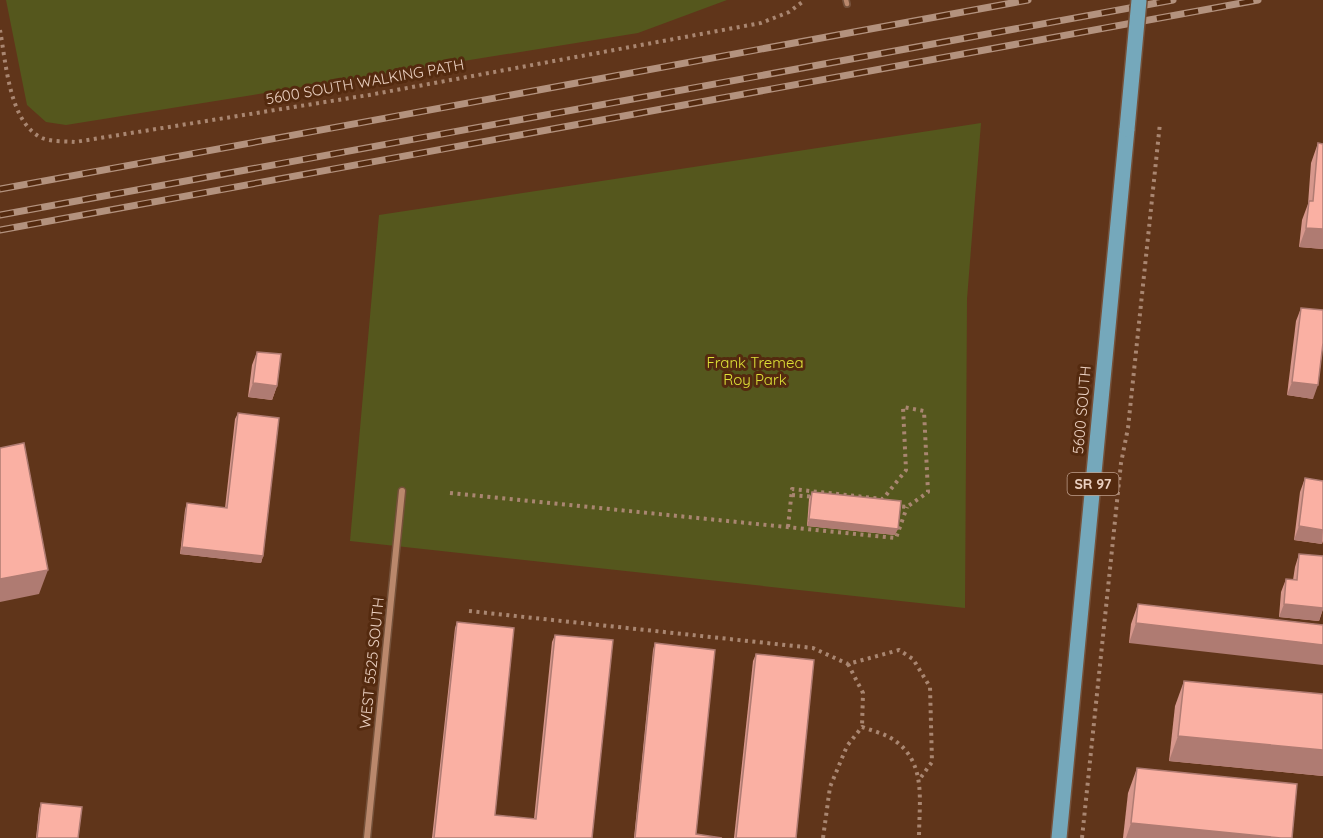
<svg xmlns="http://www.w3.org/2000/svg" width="1323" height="838" font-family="Quicksand,sans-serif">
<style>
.green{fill:#55571d}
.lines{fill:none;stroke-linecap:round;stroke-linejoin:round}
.lane-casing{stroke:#75513a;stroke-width:8}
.street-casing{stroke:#75513a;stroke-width:9}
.primary-casing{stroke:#75513a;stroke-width:18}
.path{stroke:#a98671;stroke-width:4;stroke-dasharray:3 4.5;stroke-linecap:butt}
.lane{stroke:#ba886c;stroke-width:4.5}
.street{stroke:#ba886c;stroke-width:6}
.primary{stroke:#75a8bb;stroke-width:15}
.rail-casing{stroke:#b3927e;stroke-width:7}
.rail{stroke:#542a0f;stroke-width:4.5;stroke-dasharray:14;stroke-linecap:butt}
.primary-bridge-casing{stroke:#75513a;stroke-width:18;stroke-linecap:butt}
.primary-bridge{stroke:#75a8bb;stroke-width:15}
.wall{fill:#d7978c}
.shaded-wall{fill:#af7b72}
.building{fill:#fab0a3;stroke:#af7b72;stroke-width:1.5}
.labels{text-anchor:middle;stroke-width:6;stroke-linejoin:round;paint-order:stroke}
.shield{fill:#542a0f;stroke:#be9e8c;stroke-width:1.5}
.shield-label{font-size:14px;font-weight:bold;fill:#ebd0c1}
.street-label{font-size:15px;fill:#ebd0c1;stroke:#542a0f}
.park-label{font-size:15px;fill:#dee137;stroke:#542a0f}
</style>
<rect width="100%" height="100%" fill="#60351a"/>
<!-- green -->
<g class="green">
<path d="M6,0H727L638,33L66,125L46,122L27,105Z"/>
<path d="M981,123L967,299L965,608L350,541L379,215Z"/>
</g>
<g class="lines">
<!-- lane casing -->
<g class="lane-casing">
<path id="lane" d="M846,0L847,4"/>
</g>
<!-- street casing -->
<g class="street-casing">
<path id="street" d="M367,838L402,491"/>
</g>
<!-- primary casing -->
<g class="primary-casing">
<path id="primary" d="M1059,838L1127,129"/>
</g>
<!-- path -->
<g class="path">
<path d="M0,30C6,62 9,123 42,138C52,142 65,141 75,142L369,95L761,23L789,12L805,0"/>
<path d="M450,493L896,538L907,507"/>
<path d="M792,495L815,497"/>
<path d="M788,527L792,489L883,499L906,470L903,407L924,411L928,492L907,507L897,506"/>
<path d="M469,611L813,648L848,664L899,650L913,659L930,687L932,762L919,780"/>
<path d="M848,664L863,693L862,727"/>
<path d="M823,838L830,787L847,746L862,727C871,730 881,733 889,737C928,759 919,800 919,838"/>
<path d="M1082,838L1121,463L1128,428L1160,123"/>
</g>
<!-- lane -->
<use href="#lane" class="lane"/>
<!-- street -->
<use href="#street" class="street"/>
<!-- primary -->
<use href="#primary" class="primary"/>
<!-- rail casing -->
<g class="rail-casing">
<g id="rail">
<path d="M0,189L1028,0"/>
<path d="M0,215L1173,0"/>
<path d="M0,230L1258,0"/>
</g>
</g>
<!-- rail -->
<use href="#rail" class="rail"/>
<!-- primary-bridge casing -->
<g class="primary-bridge-casing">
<path id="primary-bridge" d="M1127,129L1139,0"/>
</g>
<!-- primary-bridge -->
<use href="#primary-bridge" class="primary-bridge"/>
</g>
<!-- wall -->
<g class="wall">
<path d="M1318,143L1323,249L1299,247L1302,220L1308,204L1311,163Z"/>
<path d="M1301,308L1313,399L1287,395L1296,321Z"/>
<path d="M257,352L277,386L272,400L248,397L252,365Z"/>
<path d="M238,413L263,556L261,563L180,554L185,510L187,503L225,508L235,419Z"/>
<path d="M1305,478L1323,481V541L1322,544L1294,540L1300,492Z"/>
<path d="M812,492L895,535L807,526L809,499Z"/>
<path d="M1299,554L1323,556V609L1319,621L1279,617L1281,592L1286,579L1293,580L1295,567Z"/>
<path d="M1138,604L1323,625L1129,643L1131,624Z"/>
<path d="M457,622L495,815L534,819L552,642L555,635L592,838H432L455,628Z"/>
<path d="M655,643L696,834L722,838H634L653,650Z"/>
<path d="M756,654L796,838H734L753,661Z"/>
<path d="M1184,681L1323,694V776L1169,761L1175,706Z"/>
<path d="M1137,768L1292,838H1123L1128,793Z"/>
<path d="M41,803L78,838H36L39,810Z"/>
</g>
<!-- shaded-wall -->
<g class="shaded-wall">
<path d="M1306,228L1323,229V249L1299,247Z"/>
<path d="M1292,382L1318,385L1313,399L1287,395Z"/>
<path d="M253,383L277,386L272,400L248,397Z"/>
<path d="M809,519L898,529L895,535L807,526Z"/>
<path d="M1299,526L1323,530L1322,544L1294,540Z"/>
<path d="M182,547L263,556L261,563L180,554Z"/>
<path d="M48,570L39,594L0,602V579Z"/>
<path d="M1284,604L1323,608V609L1319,621L1279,617Z"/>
<path d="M1136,623L1323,645V665L1129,643Z"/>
<path d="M1178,736L1323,750V776L1169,761Z"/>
<path d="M1131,823L1281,838H1126Z"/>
</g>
<!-- building -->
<g class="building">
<path d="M1318,143L1323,144V229L1306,228L1309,201H1313Z"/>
<path d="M1301,308L1323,310V343L1318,385L1292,382Z"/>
<path d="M257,352L281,354L277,386L253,383Z"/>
<path d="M238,413L279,418L263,556L182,547L187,503L227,508Z"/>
<path d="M24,443L48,570L0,579V448Z"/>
<path d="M1305,478L1323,481V530L1299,526Z"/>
<path d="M812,492L901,501L898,529L809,519Z"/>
<path d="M1299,554L1323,556V608L1284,604L1286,579L1297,580Z"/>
<path d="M1138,604L1323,625V645L1136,623Z"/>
<path d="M457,622L514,628L495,815L536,819L555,635L613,640L592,838H434Z"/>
<path d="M655,643L715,650L696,834L722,838H635Z"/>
<path d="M756,654L814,660L796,838H736Z"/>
<path d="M1184,681L1323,694V750L1178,736Z"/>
<path d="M1137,768L1297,784L1292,838H1281L1131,823Z"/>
<path d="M41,803L82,807L78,838H37Z"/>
</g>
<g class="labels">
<!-- shield labels -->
<rect class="shield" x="1067.5" y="473" width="51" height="22" rx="4.5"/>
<g class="shield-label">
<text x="1093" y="489">SR 97</text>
</g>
<!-- street labels -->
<g class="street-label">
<text transform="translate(365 82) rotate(-10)" y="5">5600 SOUTH WALKING PATH</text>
<text transform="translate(1082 410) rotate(-85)" y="5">5600 SOUTH</text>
<text transform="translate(372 663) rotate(-84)" y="5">WEST 5525 SOUTH</text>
</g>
<!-- park labels -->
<g class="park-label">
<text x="755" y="368">Frank Tremea<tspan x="755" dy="17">Roy Park</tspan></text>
</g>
</g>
</svg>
